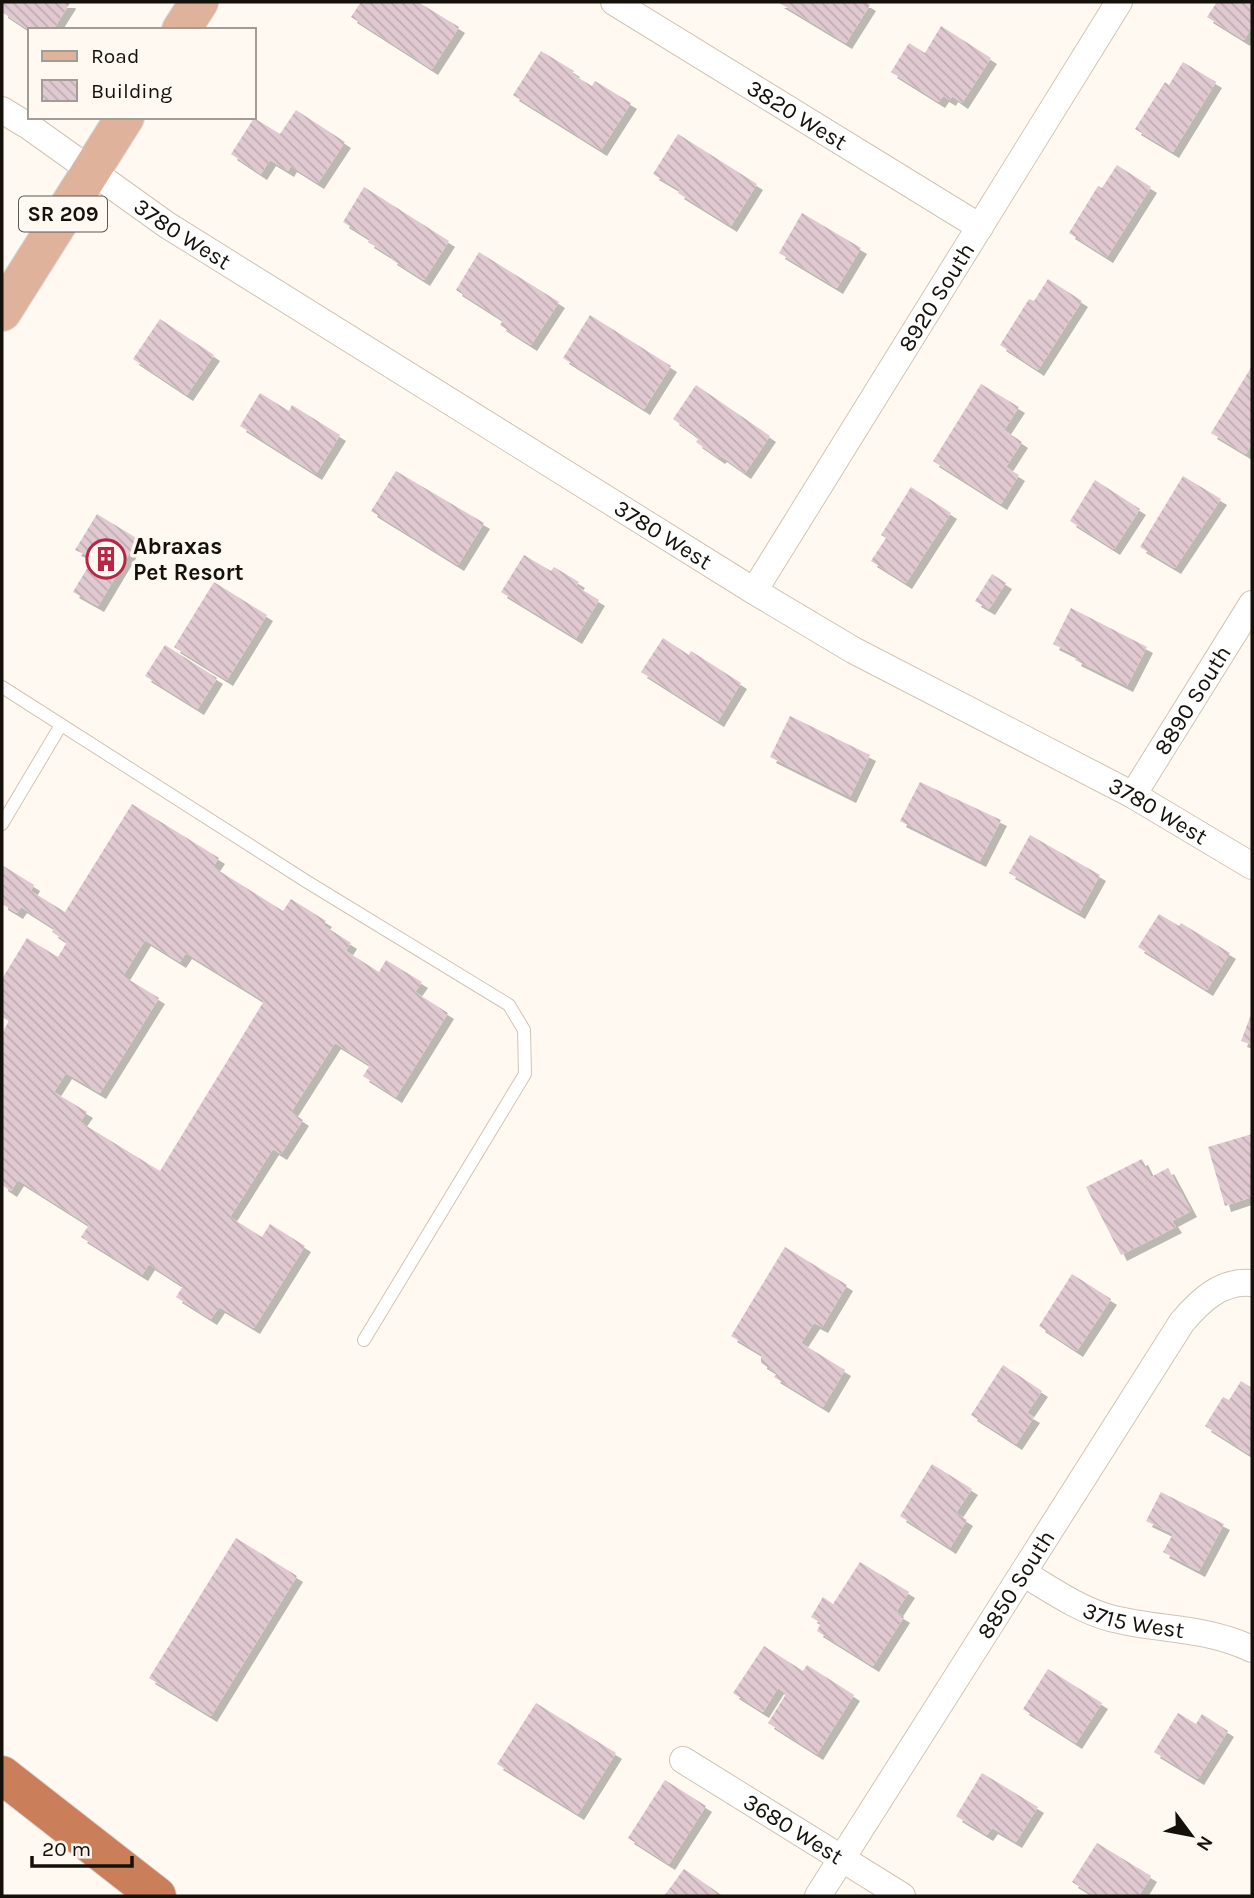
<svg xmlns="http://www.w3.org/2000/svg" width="1254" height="1898" font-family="Karla,sans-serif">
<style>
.building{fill:url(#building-back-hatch);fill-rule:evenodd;filter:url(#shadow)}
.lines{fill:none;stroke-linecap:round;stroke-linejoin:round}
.service-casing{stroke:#d2c4b4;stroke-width:14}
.minor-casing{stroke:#d2c4b4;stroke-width:28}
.primary-casing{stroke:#d9d9d8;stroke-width:40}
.motorway-casing{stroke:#d9d9d8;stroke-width:40}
.service{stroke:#fff;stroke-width:12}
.minor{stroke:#fff;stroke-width:26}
.primary{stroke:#dfb29b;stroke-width:38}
.motorway{stroke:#ca7e59;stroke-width:38}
.labels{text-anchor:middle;stroke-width:7;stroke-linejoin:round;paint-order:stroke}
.shield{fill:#fff9f2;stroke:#5a5650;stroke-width:2}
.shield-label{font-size:21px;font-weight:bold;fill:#14100a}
.street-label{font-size:23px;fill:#14100a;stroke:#fff9f2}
.poi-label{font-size:23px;font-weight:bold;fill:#14100a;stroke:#fff9f2;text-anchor:start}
</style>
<defs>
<pattern id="building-back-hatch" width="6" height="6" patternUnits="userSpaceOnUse" patternTransform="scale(1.75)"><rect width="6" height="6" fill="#e0c9d1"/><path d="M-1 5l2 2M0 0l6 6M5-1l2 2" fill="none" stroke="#bfacb2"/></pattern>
<filter id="shadow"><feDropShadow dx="6" dy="6" stdDeviation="0" flood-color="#0004"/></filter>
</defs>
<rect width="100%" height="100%" fill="#fff9f2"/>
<!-- building -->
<g class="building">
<path d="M2,2H69L70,3L53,30H29L2,12Z"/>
<path d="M361,2H418L459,27L432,69L351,17Z"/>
<path d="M778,2H865L870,5L846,43Z"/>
<path d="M1217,2H1252V27L1244,40L1207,17Z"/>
<path d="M941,26L991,58L962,103L952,96L950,100L943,96L939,102L891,72L909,43L925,53Z"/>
<path d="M541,51L574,71L572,74L592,86L595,81L631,103L601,150L513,95Z"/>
<path d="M1183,62L1216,82L1173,152L1135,129L1165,82L1169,85Z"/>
<path d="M296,110L345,142L318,183L291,166L288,171L270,160L261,174L231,154L254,118L280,134Z"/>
<path d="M678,134L757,184L731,226L678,193L680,190L653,174Z"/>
<path d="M1117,165L1151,187L1107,257L1069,233L1098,186L1102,188Z"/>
<path d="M364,187L449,241L424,280L391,259L392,257L368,242L370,239L343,222Z"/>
<path d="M802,213L861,248L837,288L779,253Z"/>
<path d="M479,252L559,302L531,345L500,325L503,320L456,290Z"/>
<path d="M1048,279L1082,301L1038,370L1000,345L1029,299L1034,301Z"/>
<path d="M590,315L671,366L644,409L563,358Z"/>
<path d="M160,319L214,355L187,395L133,359Z"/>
<path d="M1252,366V444L1246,454L1211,433Z"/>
<path d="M981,384L1019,407L1004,430L1022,442L1006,467L1019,475L1001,504L933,461Z"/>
<path d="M696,385L770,436L745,473L721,456L719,458L696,442L699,438L673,419Z"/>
<path d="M260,393L289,411L292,405L340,435L316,474L240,426Z"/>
<path d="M396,471L484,523L458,565L371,511Z"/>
<path d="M1183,476L1221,499L1175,568L1140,547Z"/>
<path d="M1095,480L1140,509L1114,549L1070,521Z"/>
<path d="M911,487L951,513L906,583L871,561L886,538L881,535Z"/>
<path d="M97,514L138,539L98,606L73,592L89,565L85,563L89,556L75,550Z"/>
<path d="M524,555L551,571L554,567L579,582L576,586L599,600L576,638L501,592Z"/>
<path d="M992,574L1006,583L989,609L975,601Z"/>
<path d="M214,582L267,615L227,680L174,647Z"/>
<path d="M1071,608L1147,647L1127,686L1075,660L1077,656L1053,644Z"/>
<path d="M663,638L689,655L691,651L741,683L718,721L641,672Z"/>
<path d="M165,645L217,678L198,709L145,676Z"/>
<path d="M790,716L870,755L850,797L770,757Z"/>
<path d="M920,782L1001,820L980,861L900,821Z"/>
<path d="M132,804L219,858L213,867L283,911L291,899L326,921L323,925L351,943L346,951L379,972L386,960L422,982L415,992L448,1013L396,1097L363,1076L370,1065L335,1043L291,1112L303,1120L281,1154L273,1149L230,1217L262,1237L270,1224L305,1246L254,1328L219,1307L211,1319L176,1297L183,1286L149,1264L142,1275L81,1237L89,1225L18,1180L11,1191L2,1185V1033L9,1021L2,1017V979L27,938L58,957L67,942L52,932L54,928L21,907L17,913L2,904V865L34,885L31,891L65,912ZM145,940L180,962L186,953L264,1001L160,1171L80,1122L87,1112L54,1092L66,1073L100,1093L159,998L123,976Z"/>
<path d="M1030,835L1100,875L1079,913L1009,873Z"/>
<path d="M1159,914L1179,926L1181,923L1230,953L1207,990L1138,947Z"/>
<path d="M1252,1012V1045L1241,1041Z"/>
<path d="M1252,1134V1197L1225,1206L1208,1147Z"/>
<path d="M1142,1159L1151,1177L1168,1168L1191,1211L1172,1221L1176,1227L1121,1255L1086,1187Z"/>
<path d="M785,1247L847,1285L822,1327L814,1323L801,1343L845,1370L823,1407L774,1377L777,1373L761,1363V1354L731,1336Z"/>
<path d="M1072,1274L1111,1299L1077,1351L1039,1326Z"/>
<path d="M1003,1365L1042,1391L1027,1413L1034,1417L1016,1444L971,1415Z"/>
<path d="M1241,1381L1252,1388V1449L1249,1454L1205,1426L1223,1397L1229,1400Z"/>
<path d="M932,1464L972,1489L956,1513L967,1520L950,1548L900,1516Z"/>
<path d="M1161,1492L1224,1524L1199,1571L1163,1552L1173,1534L1146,1521Z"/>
<path d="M236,1538L297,1576L211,1716L149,1678Z"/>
<path d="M860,1562L909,1592L896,1612L904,1617L873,1666L817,1631L821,1623L811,1617L823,1597L833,1604Z"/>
<path d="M764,1646L803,1671L807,1665L854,1695L817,1754L768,1723L786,1694L778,1688L763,1712L733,1693Z"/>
<path d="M1048,1669L1102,1703L1076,1743L1023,1709Z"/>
<path d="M536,1703L616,1753L578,1814L497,1764Z"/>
<path d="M1178,1713L1196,1724L1202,1714L1228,1731L1198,1779L1154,1752Z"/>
<path d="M982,1773L1038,1807L1016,1842L992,1828L987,1835L956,1816Z"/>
<path d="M665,1780L706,1806L669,1864L628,1838Z"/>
<path d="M1097,1843L1151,1876L1139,1896H1095L1072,1882Z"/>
<path d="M684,1869L723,1896H664Z"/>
</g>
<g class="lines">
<!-- service casing -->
<g class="service-casing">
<g id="service">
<path d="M2,687L309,883L509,1005L524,1030L525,1074L364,1340"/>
<path d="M2,824L61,725"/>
</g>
</g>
<!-- minor casing -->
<g class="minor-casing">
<g id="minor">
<path id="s1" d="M614,2L980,227"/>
<path id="s2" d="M2,110L30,127L167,225L754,591L853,650L1133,795L1252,866"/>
<path id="s3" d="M754,591L1119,2"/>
<path id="s4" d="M1133,795L1252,604"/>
<path id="s5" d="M1023,1573C1050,1589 1078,1609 1110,1618C1160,1631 1202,1626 1252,1649"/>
<path id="s6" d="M683,1760L902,1896"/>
<path id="s7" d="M818,1896L1182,1322C1200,1301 1221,1280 1252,1283"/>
</g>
</g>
<!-- primary casing -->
<g class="primary-casing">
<g id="primary">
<path d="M181,30L199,2"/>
<path d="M2,312L125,117"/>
</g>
</g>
<!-- motorway casing -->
<g class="motorway-casing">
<path id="motorway" d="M2,1775L157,1896"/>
</g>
<!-- service -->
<use href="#service" class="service"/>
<!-- minor -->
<use href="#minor" class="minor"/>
<!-- primary -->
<use href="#primary" class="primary"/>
<!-- motorway -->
<use href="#motorway" class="motorway"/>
</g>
<!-- icons -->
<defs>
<g id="building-ring" transform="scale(2.0125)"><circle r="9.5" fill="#fff9f2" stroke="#b72647" stroke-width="1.5"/><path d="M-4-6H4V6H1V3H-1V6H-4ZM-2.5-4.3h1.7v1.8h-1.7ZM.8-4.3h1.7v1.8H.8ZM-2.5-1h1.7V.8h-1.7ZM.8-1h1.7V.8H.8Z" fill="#b72647"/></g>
</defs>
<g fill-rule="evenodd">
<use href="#building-ring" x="106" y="559"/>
</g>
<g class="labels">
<!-- shield labels -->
<rect class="shield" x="19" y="196.5" width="88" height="35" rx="5"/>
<g class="shield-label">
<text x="63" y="221">SR 209</text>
</g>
<!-- street labels -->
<g class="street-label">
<text dy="8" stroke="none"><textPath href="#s1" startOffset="215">3820 West</textPath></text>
<text dy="8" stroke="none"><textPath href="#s2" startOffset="219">3780 West</textPath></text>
<text dy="8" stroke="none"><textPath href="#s3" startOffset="346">8920 South</textPath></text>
<text dy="8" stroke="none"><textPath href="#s2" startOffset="786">3780 West</textPath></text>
<text dy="8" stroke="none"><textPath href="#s4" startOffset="112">8890 South</textPath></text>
<text dy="8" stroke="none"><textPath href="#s2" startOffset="1353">3780 West</textPath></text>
<text dy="8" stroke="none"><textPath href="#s7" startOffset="369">8850 South</textPath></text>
<text dy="8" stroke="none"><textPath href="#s5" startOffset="122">3715 West</textPath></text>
<text dy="8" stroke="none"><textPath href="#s6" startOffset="130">3680 West</textPath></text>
</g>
<!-- poi labels -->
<g class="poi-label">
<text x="133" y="554">Abraxas<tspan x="133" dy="26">Pet Resort</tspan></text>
</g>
</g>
<!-- border -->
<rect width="1254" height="1898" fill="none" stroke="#14100a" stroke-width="7"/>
<!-- legend -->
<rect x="28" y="28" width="228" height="91" fill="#fff9f2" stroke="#a19c95" stroke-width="2"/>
<rect x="42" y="51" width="35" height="10" fill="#dfb29b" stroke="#a19c95" stroke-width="2"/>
<text x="91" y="63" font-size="21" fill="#14100a">Road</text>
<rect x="42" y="80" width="35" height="21" fill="url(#building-back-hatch)" stroke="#a19c95" stroke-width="2"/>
<text x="91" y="98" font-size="21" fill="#14100a">Building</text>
<!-- north arrow -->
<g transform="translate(1191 1835) rotate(122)" stroke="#fff9f2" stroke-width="5" paint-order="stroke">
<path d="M0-5L12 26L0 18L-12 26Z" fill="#14100a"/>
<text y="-10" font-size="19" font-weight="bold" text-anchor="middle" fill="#14100a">N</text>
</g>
<!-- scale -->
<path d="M32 1856v10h100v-10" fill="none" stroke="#14100a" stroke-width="3.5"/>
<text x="42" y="1856" font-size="21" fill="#14100a" stroke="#fff9f2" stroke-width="5" paint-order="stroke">20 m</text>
</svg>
